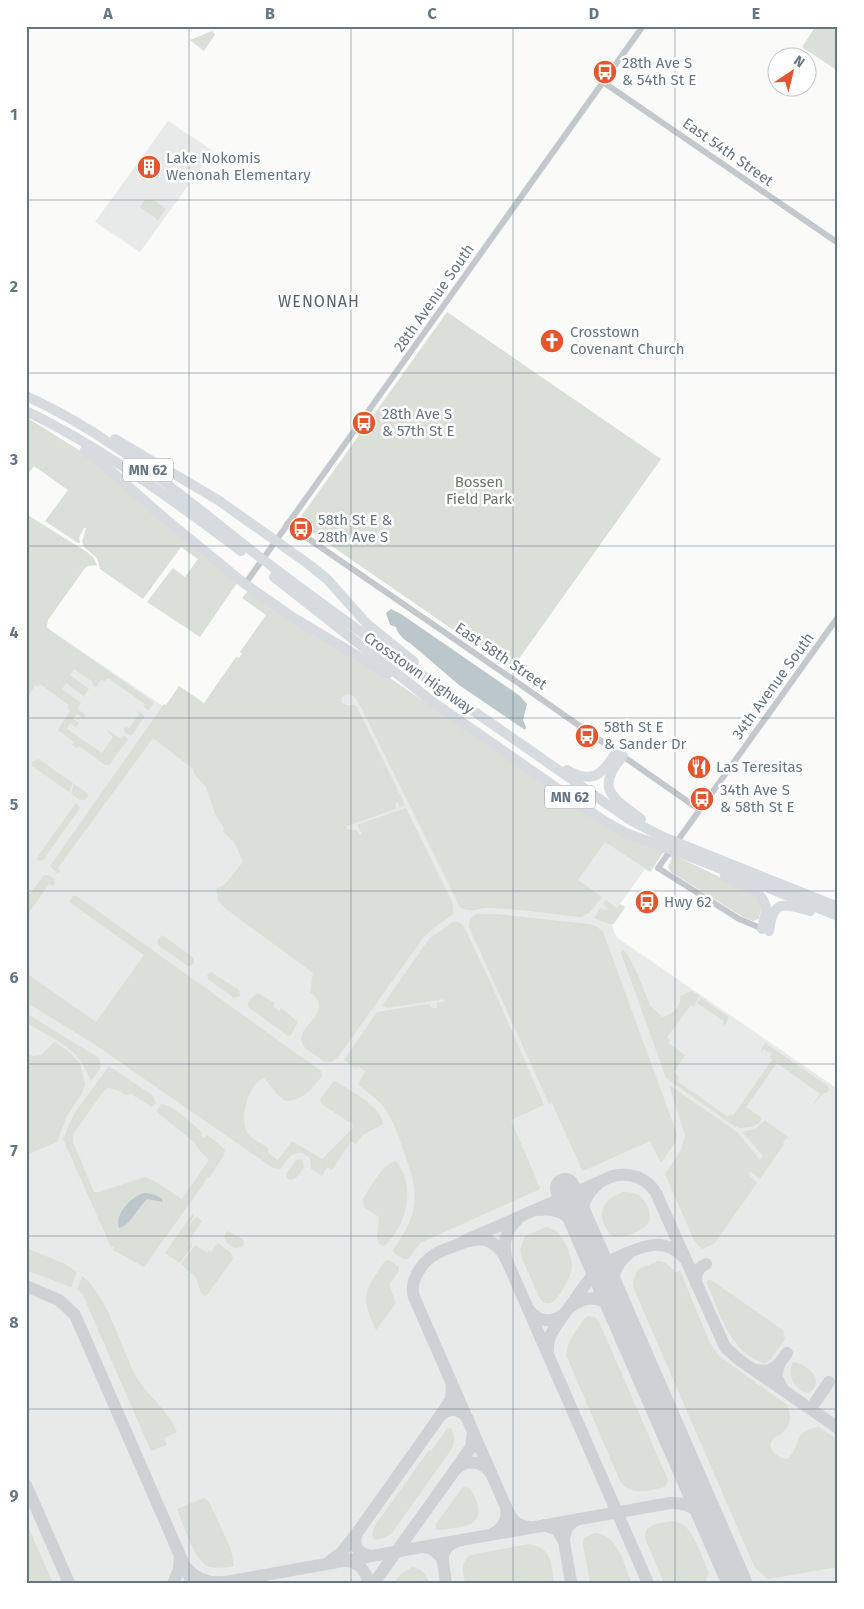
<svg xmlns="http://www.w3.org/2000/svg" width="864" height="1609" font-family="'Fira Sans',sans-serif">
<style>
.built{fill:#e8e9e9}
.green{fill:#dadfd7}
.water{fill:#bbc7cb}
.lines{fill:none;stroke-linecap:round;stroke-linejoin:round}
.taxiway{stroke:#ced2d4;stroke-width:12}
.runway{stroke:#ced2d4;stroke-width:30}
.minor{stroke:#c3c8cc;stroke-width:6}
.highway{stroke:#d6dbdf;stroke-width:10}
.grid{fill:none;stroke:#657683;stroke-width:1;stroke-opacity:0.55}
.labels{text-anchor:middle;stroke-width:5;stroke-linejoin:round;paint-order:stroke}
.shield{fill:#fff;stroke:#939fa8;stroke-width:1}
.shield-label{font-size:14px;font-weight:bold;fill:#657683}
.poi-label{font-size:15px;fill:#657683;stroke:#fff;text-anchor:start}
.street-label{font-size:15px;fill:#657683;stroke:#fff}
.park-label{font-size:15px;fill:#687a64;stroke:#fff}
.neighbourhood-label{font-size:16px;letter-spacing:1px;fill:#57646e;stroke:#fff}
.neatline{fill:none;stroke:#657683;stroke-width:2}
.grid-label{font-size:16px;text-anchor:middle;font-weight:bold;fill:#657683}
</style>
<rect width="100%" height="100%" fill="#fafaf8"/>
<!-- built -->
<g class="built">
<path d="M168,121L213,151L140,252L95,222Z"/>
<path d="M26,514L43,625L201,732L276,624L466,747L645,869L610,918L616,937L838,1089V1583H26Z"/>
</g>
<!-- green -->
<g class="green">
<path d="M816,26H838V71L802,47Z"/>
<path d="M212,31L215,34L214,36L204,51L190,40Z"/>
<path d="M145,200H154L166,209L158,220L140,207Z"/>
<path d="M447,312L661,459L511,670L297,522Z"/>
<path d="M26,417L82,452L237,583L200,637L147,602L172,569L173,568L185,577L198,559L181,547L143,599L100,569L97,558L85,548L82,542L86,528H84L79,538L80,543H78L45,521L68,490L34,466L26,477Z"/>
<path d="M26,514L87,552L93,557L97,565L88,566L85,568L48,620L47,627L51,631L153,702V705L148,710L144,707L145,704L108,678L105,681L101,680L96,687L92,684L93,682L74,669L70,675L89,689L84,696L66,683L62,689L81,703L77,709L86,715L83,718L77,714L73,719L79,723L76,727L70,723L67,729L102,753L113,737L107,731H109L121,739L124,735L128,739L109,765H105L79,746L77,748L72,745L74,742L58,730L70,711L67,708L69,705L66,703L40,684L38,687L35,685L26,701Z"/>
<path d="M248,591L390,678L592,816L747,890L762,904L759,919L753,921L741,916L671,872L668,867L672,858L663,853L650,872L605,842L578,880L602,897L589,913L581,917C551,914 516,908 486,908C477,909 468,913 460,907L362,709C358,702 355,694 346,694L341,698L342,703L347,705H354L357,707L405,805L400,807L398,803H395L396,809L347,826L346,829L356,830L360,835L362,834L358,826L359,824L406,808L453,904V914L431,930L423,938L338,1057C333,1062 329,1064 322,1060C316,1055 307,1051 303,1045C292,1026 338,1014 310,992L313,973L226,909L218,901L216,889L224,885L243,862L234,842L223,832L224,828L215,814L206,787L195,775L192,768L153,738L58,868L61,871L57,873L50,866L164,704L166,705L179,686L204,703L236,657L239,658L242,654L240,652L266,615L242,598Z"/>
<path d="M137,710L145,716L132,735H130L125,733L124,728L125,727L129,728L139,714Z"/>
<path d="M38,759L73,783L69,792L32,766V762Z"/>
<path d="M74,784L87,793L88,797L84,800H80L71,793Z"/>
<path d="M76,803L80,808L43,860L39,861L37,859L38,856Z"/>
<path d="M44,875H48L54,879L55,883L53,886L49,884L26,917V899Z"/>
<path d="M73,896H77L321,1071L322,1076C313,1088 303,1101 285,1101L277,1094L264,1078C248,1084 238,1120 248,1134C253,1140 262,1143 268,1148V1153L278,1160L292,1141L322,1159L353,1128L352,1124L323,1105L320,1101L321,1098L334,1081L337,1082C352,1092 381,1106 383,1124L363,1135L356,1144L351,1141L332,1170L327,1167L322,1176L311,1169L310,1158L303,1153C291,1151 287,1161 280,1169L273,1168L97,1046L26,1002V973L96,1022L144,955L69,902Z"/>
<path d="M606,900L617,908L620,904L625,907L614,924H609L594,918L600,908L607,911L608,908L603,904Z"/>
<path d="M476,914H495L589,924L596,926L603,932L677,1134L676,1141L661,1163L650,1141L583,1171L582,1170L552,1103L549,1104L469,927L470,919Z"/>
<path d="M453,922H458L463,925L489,979L544,1105L511,1120L540,1188L538,1190L420,1243L408,1259H403L395,1254L393,1250C421,1210 419,1193 403,1149C398,1135 393,1119 384,1107C377,1098 366,1092 358,1084L365,1071L359,1067L356,1069L344,1060L377,1012L429,1004L432,1008H437V1003L445,1001L444,999L387,1008L382,1006L429,939Z"/>
<path d="M162,935L194,958V964L188,966L158,945L157,941Z"/>
<path d="M622,949L629,957L637,973L650,1005L662,1017C672,1015 682,1007 680,996L691,991L699,996L694,1007L691,1005L667,1037L670,1040L668,1043L685,1055L674,1072L679,1078L677,1081L728,1117L730,1114L733,1116L772,1060L770,1058L771,1054L764,1049L762,1052L761,1050L765,1043L828,1086L829,1089L827,1093H823L814,1104H813L820,1094L777,1063L746,1107L762,1118L759,1123L751,1127L740,1128L734,1126L666,1078L621,953Z"/>
<path d="M211,972L239,990L240,996L234,998L208,979L207,975Z"/>
<path d="M257,993L275,1003L273,1006L279,1011L281,1008L298,1022L291,1035L288,1036L248,1007V1002Z"/>
<path d="M701,998L729,1017L726,1024L723,1025L724,1021L697,1003Z"/>
<path d="M26,1013L99,1058L101,1067L92,1080L90,1079C77,1044 54,1041 26,1022Z"/>
<path d="M54,1042L68,1051L80,1063L85,1084L82,1093L67,1116L57,1142L26,1155V1053L33,1056L41,1055Z"/>
<path d="M109,1066L152,1095L156,1103L152,1107L131,1094L126,1095L117,1090L108,1088L103,1092L73,1134V1142L94,1192H99L145,1177L154,1181L182,1199L209,1160L200,1151L194,1142L158,1113L157,1110L161,1104C174,1105 192,1124 202,1132L201,1136L204,1138L207,1135L220,1145L225,1150L224,1155L209,1178L207,1177L205,1181V1182L144,1267L113,1250L114,1246L111,1247L63,1139L74,1114Z"/>
<path d="M669,1085L730,1127L738,1133L760,1160L763,1156L742,1132L755,1129L765,1120L789,1138L788,1139L786,1138L783,1143L784,1144L760,1179L751,1172L748,1174L757,1183L714,1244L702,1249L694,1240L665,1174L681,1150L685,1135Z"/>
<path d="M299,1159L303,1160L304,1168L295,1179L290,1180L287,1178L286,1174L296,1160Z"/>
<path d="M396,1161C400,1167 403,1172 405,1178C412,1201 402,1231 384,1246L379,1244L377,1237L379,1217L364,1207L363,1199C370,1188 383,1163 396,1161Z"/>
<path d="M623,1192C628,1192 633,1192 638,1195C645,1199 653,1214 649,1222C645,1230 617,1243 610,1234C595,1214 602,1200 623,1192Z"/>
<path d="M193,1213L194,1216L187,1228L196,1217L202,1221L189,1240L193,1245L185,1241L192,1246L180,1263L165,1253Z"/>
<path d="M546,1227C550,1228 553,1229 557,1232C564,1238 573,1258 572,1267C572,1275 558,1301 550,1303C548,1303 545,1303 543,1302L539,1297L521,1256L520,1249L525,1236Z"/>
<path d="M227,1231L243,1239L244,1244L242,1247L234,1248L226,1242L224,1236Z"/>
<path d="M218,1243L231,1253L233,1259L207,1295L204,1296L201,1293L196,1277L181,1264L195,1245L207,1253L209,1250L211,1252Z"/>
<path d="M26,1245L28,1249L63,1263L77,1272L71,1287L26,1270Z"/>
<path d="M389,1260L399,1267V1271L389,1285L396,1303L376,1330C359,1295 365,1291 385,1261Z"/>
<path d="M658,1261C666,1262 670,1266 675,1272L680,1271L710,1343L719,1356L787,1405C792,1417 791,1425 781,1434C779,1435 776,1436 774,1438C764,1448 777,1458 787,1459C803,1446 791,1430 819,1427L838,1440V1567L768,1579L755,1568L634,1289L633,1282L637,1270Z"/>
<path d="M82,1276C108,1295 122,1352 138,1380C152,1400 167,1409 177,1432L164,1438L167,1445L151,1451L82,1293L77,1290Z"/>
<path d="M708,1280H711L783,1330L785,1339L770,1360L765,1363C731,1355 719,1311 707,1283Z"/>
<path d="M588,1316L595,1317L600,1324L668,1480L665,1487C649,1490 631,1497 620,1481L566,1355C567,1341 576,1331 584,1319Z"/>
<path d="M793,1362C806,1363 828,1381 808,1393C794,1389 786,1375 793,1362Z"/>
<path d="M451,1428C455,1436 455,1441 451,1450L392,1533L384,1538L374,1540L372,1534L374,1527L429,1450L431,1451L447,1429Z"/>
<path d="M463,1487L469,1488C476,1496 484,1516 472,1523C466,1527 444,1530 437,1530L435,1525Z"/>
<path d="M204,1498L209,1502L231,1549L234,1566C227,1567 218,1569 210,1567C195,1563 183,1524 177,1509Z"/>
<path d="M672,1521C693,1521 701,1557 709,1573L705,1583H664L645,1538C644,1523 661,1524 672,1521Z"/>
<path d="M26,1522L53,1583H26Z"/>
<path d="M595,1533C618,1534 624,1565 632,1583H590L583,1544L584,1538Z"/>
<path d="M529,1544C552,1548 551,1563 554,1583H465C463,1571 460,1564 470,1555Z"/>
<path d="M412,1567C421,1568 426,1574 429,1583H394L400,1575Z"/>
</g>
<!-- water -->
<g class="water">
<path d="M391,609L401,614L520,696L527,704L523,720L526,727L525,730L459,685L410,643C405,641 397,633 396,627L390,625L386,613Z"/>
<path d="M144,1193C151,1193 156,1195 162,1199L163,1202L147,1199C137,1208 131,1225 119,1228C114,1214 132,1196 144,1193Z"/>
</g>
<g class="lines">
<!-- taxiway -->
<g class="taxiway">
<path d="M539,1210C562,1207 574,1220 586,1237C579,1217 580,1199 598,1184"/>
<path d="M464,1241L613,1176C631,1172 647,1178 656,1193L725,1347L738,1359L838,1428"/>
<path d="M507,1261L648,1583"/>
<path d="M696,1284C695,1275 697,1268 706,1264"/>
<path d="M26,1286L59,1300L75,1315L192,1583"/>
<path d="M572,1306C595,1289 612,1303 624,1324C615,1297 602,1277 628,1254"/>
<path d="M529,1310C539,1323 553,1323 565,1313C556,1326 546,1337 548,1354"/>
<path d="M565,1313C576,1299 585,1282 598,1270C606,1262 616,1258 627,1253C648,1244 666,1239 683,1257"/>
<path d="M779,1364L787,1353"/>
<path d="M755,1370L769,1371L779,1364L776,1376L782,1388"/>
<path d="M452,1385L451,1399L440,1416C449,1407 460,1408 468,1419"/>
<path d="M816,1401L829,1382"/>
<path d="M473,1432L471,1447L455,1470C466,1459 481,1460 491,1473"/>
<path d="M26,1485L69,1583"/>
<path d="M506,1507L414,1297C409,1282 421,1263 434,1255C440,1251 446,1249 452,1247C476,1236 494,1234 507,1261C502,1245 505,1231 517,1220"/>
<path d="M544,1525L557,1530L564,1541C564,1530 569,1523 578,1519"/>
<path d="M357,1533L440,1416"/>
<path d="M492,1534C503,1529 508,1519 506,1507C511,1518 515,1526 529,1527"/>
<path d="M564,1541L571,1583"/>
<path d="M423,1547C433,1548 440,1553 443,1562C442,1553 446,1546 455,1542"/>
<path d="M346,1561C358,1562 366,1570 368,1583"/>
<path d="M329,1562L342,1552L357,1533C352,1546 359,1555 373,1556"/>
<path d="M443,1562L446,1583"/>
<path d="M188,1569C197,1580 209,1583 222,1582"/>
<path d="M173,1583L179,1570L180,1557"/>
<path d="M220,1583L670,1503C694,1502 706,1516 716,1535"/>
<path d="M374,1583L455,1470"/>
</g>
<!-- runway -->
<path class="runway" d="M565,1188L737,1583"/>
<!-- minor -->
<g class="minor">
<path d="M603,82L838,243"/>
<path d="M287,524L511,678L700,810"/>
<path d="M245,584L643,26"/>
<path d="M763,929L739,919L658,868L838,617"/>
</g>
<!-- highway -->
<g class="highway">
<path d="M26,396C119,438 194,507 274,568C350,626 429,680 508,735C549,763 590,793 632,821L663,837L838,907"/>
<path d="M26,411C103,448 173,500 241,551"/>
<path d="M115,439L218,500L307,563L327,579L367,624L414,662"/>
<path d="M85,450L104,465L162,516L245,584L294,618L388,674"/>
<path d="M274,577L433,702L603,820L626,833L694,858L838,916"/>
<path d="M623,756C594,789 613,798 641,819"/>
<path d="M567,770C593,785 603,774 617,751"/>
<path d="M725,876C739,883 764,890 766,908C766,915 763,923 762,929"/>
<path d="M769,931C773,899 784,903 810,911"/>
</g>
</g>
<!-- grid -->
<path class="grid" d="M189,26V1583M351,26V1583M513,26V1583M675,26V1583M26,200H838M26,373H838M26,546H838M26,718H838M26,891H838M26,1064H838M26,1236H838M26,1409H838"/>
<!-- icons -->
<defs>
<g id="bus-disc" transform="scale(1.25)"><circle r="9.5" fill="#e4572e" stroke="#fff"/><path d="M-5-6H5V4H4V6H2V4H-2V6H-4V4H-5ZM-3.5-4V0h7V-4ZM-3.5 1.2v1.5H-2V1.2ZM2 1.2v1.5H3.5V1.2Z" fill="#fff"/></g>
<g id="building-disc" transform="scale(1.25)"><circle r="9.5" fill="#e4572e" stroke="#fff"/><path d="M-4-6H4V6H1V3H-1V6H-4ZM-2.5-4.3h1.7v1.8h-1.7ZM.8-4.3h1.7v1.8H.8ZM-2.5-1h1.7V.8h-1.7ZM.8-1h1.7V.8H.8Z" fill="#fff"/></g>
<g id="church-disc" transform="scale(1.25)"><circle r="9.5" fill="#e4572e" stroke="#fff"/><path d="M-1.2-6h2.4v3.5h3.3v2.4h-3.3V6h-2.4V-.1h-3.3v-2.4h3.3Z" fill="#fff"/></g>
<g id="restaurant-disc" transform="scale(1.25)"><circle r="9.5" fill="#e4572e" stroke="#fff"/><path d="M-5-6h1v4h1v-4h1v4h1v-4h1v5L-1.5 .5V6h-2V.5L-5-1ZM5-6V6H3V1.5H1.5Q1.5-4 5-6Z" fill="#fff"/></g>
</defs>
<g fill-rule="evenodd">
<use href="#bus-disc" x="605" y="72"/>
<use href="#building-disc" x="149" y="167"/>
<use href="#church-disc" x="552" y="341"/>
<use href="#bus-disc" x="364" y="423"/>
<use href="#bus-disc" x="301" y="529"/>
<use href="#bus-disc" x="587" y="736"/>
<use href="#restaurant-disc" x="699" y="767"/>
<use href="#bus-disc" x="702" y="799"/>
<use href="#bus-disc" x="647" y="902"/>
</g>
<g class="labels">
<!-- shield labels -->
<g class="shield">
<rect x="123" y="458.5" width="50" height="23" rx="4"/>
<rect x="545" y="785.5" width="50" height="23" rx="4"/>
</g>
<g class="shield-label">
<text x="148" y="475">MN 62</text>
<text x="570" y="802">MN 62</text>
</g>
<!-- poi labels -->
<g class="poi-label">
<text x="622" y="68">28th Ave S<tspan x="622" dy="17">&amp; 54th St E</tspan></text>
<text x="166" y="163">Lake Nokomis<tspan x="166" dy="17">Wenonah Elementary</tspan></text>
<text x="570" y="337">Crosstown<tspan x="570" dy="17">Covenant Church</tspan></text>
<text x="382" y="419">28th Ave S<tspan x="382" dy="17">&amp; 57th St E</tspan></text>
<text x="318" y="525">58th St E &amp;<tspan x="318" dy="17">28th Ave S</tspan></text>
<text x="604" y="732">58th St E<tspan x="604" dy="17">&amp; Sander Dr</tspan></text>
<text x="716" y="772">Las Teresitas</text>
<text x="720" y="795">34th Ave S<tspan x="720" dy="17">&amp; 58th St E</tspan></text>
<text x="664" y="907">Hwy 62</text>
</g>
<!-- street labels -->
<g class="street-label">
<text transform="translate(728 152) rotate(35)" y="5">East 54th Street</text>
<text transform="translate(434 298) rotate(-55)" y="5">28th Avenue South</text>
<text transform="translate(501 656) rotate(34)" y="5">East 58th Street</text>
<text transform="translate(419 673) rotate(35)" y="5">Crosstown Highway</text>
<text transform="translate(773 686) rotate(-54)" y="5">34th Avenue South</text>
</g>
<!-- park labels -->
<g class="park-label">
<text x="479" y="487">Bossen<tspan x="479" dy="17">Field Park</tspan></text>
</g>
<!-- neighbourhood labels -->
<g class="neighbourhood-label">
<text x="319" y="307">WENONAH</text>
</g>
</g>
<!-- border -->
<rect width="864" height="1609" fill="none" stroke="#ffffff" stroke-width="55"/>
<!-- north arrow -->
<g transform="translate(792 72) rotate(35)"><circle r="24" fill="#ffffff" stroke="#c1c8cd"/>
<path d="M0-4L9 19L0 12L-9 19Z" fill="#e4572e"/>
<text y="-8" font-size="14" font-weight="bold" text-anchor="middle" fill="#657683">N</text>
</g>
<rect x="28" y="28" width="808" height="1554" class="neatline"/>
<g class="grid-label">
<text x="108" y="19">A</text>
<text x="270" y="19">B</text>
<text x="432" y="19">C</text>
<text x="594" y="19">D</text>
<text x="756" y="19">E</text>
<text x="14" y="120">1</text>
<text x="14" y="292">2</text>
<text x="14" y="465">3</text>
<text x="14" y="638">4</text>
<text x="14" y="810">5</text>
<text x="14" y="983">6</text>
<text x="14" y="1156">7</text>
<text x="14" y="1328">8</text>
<text x="14" y="1501">9</text>
</g>
</svg>
